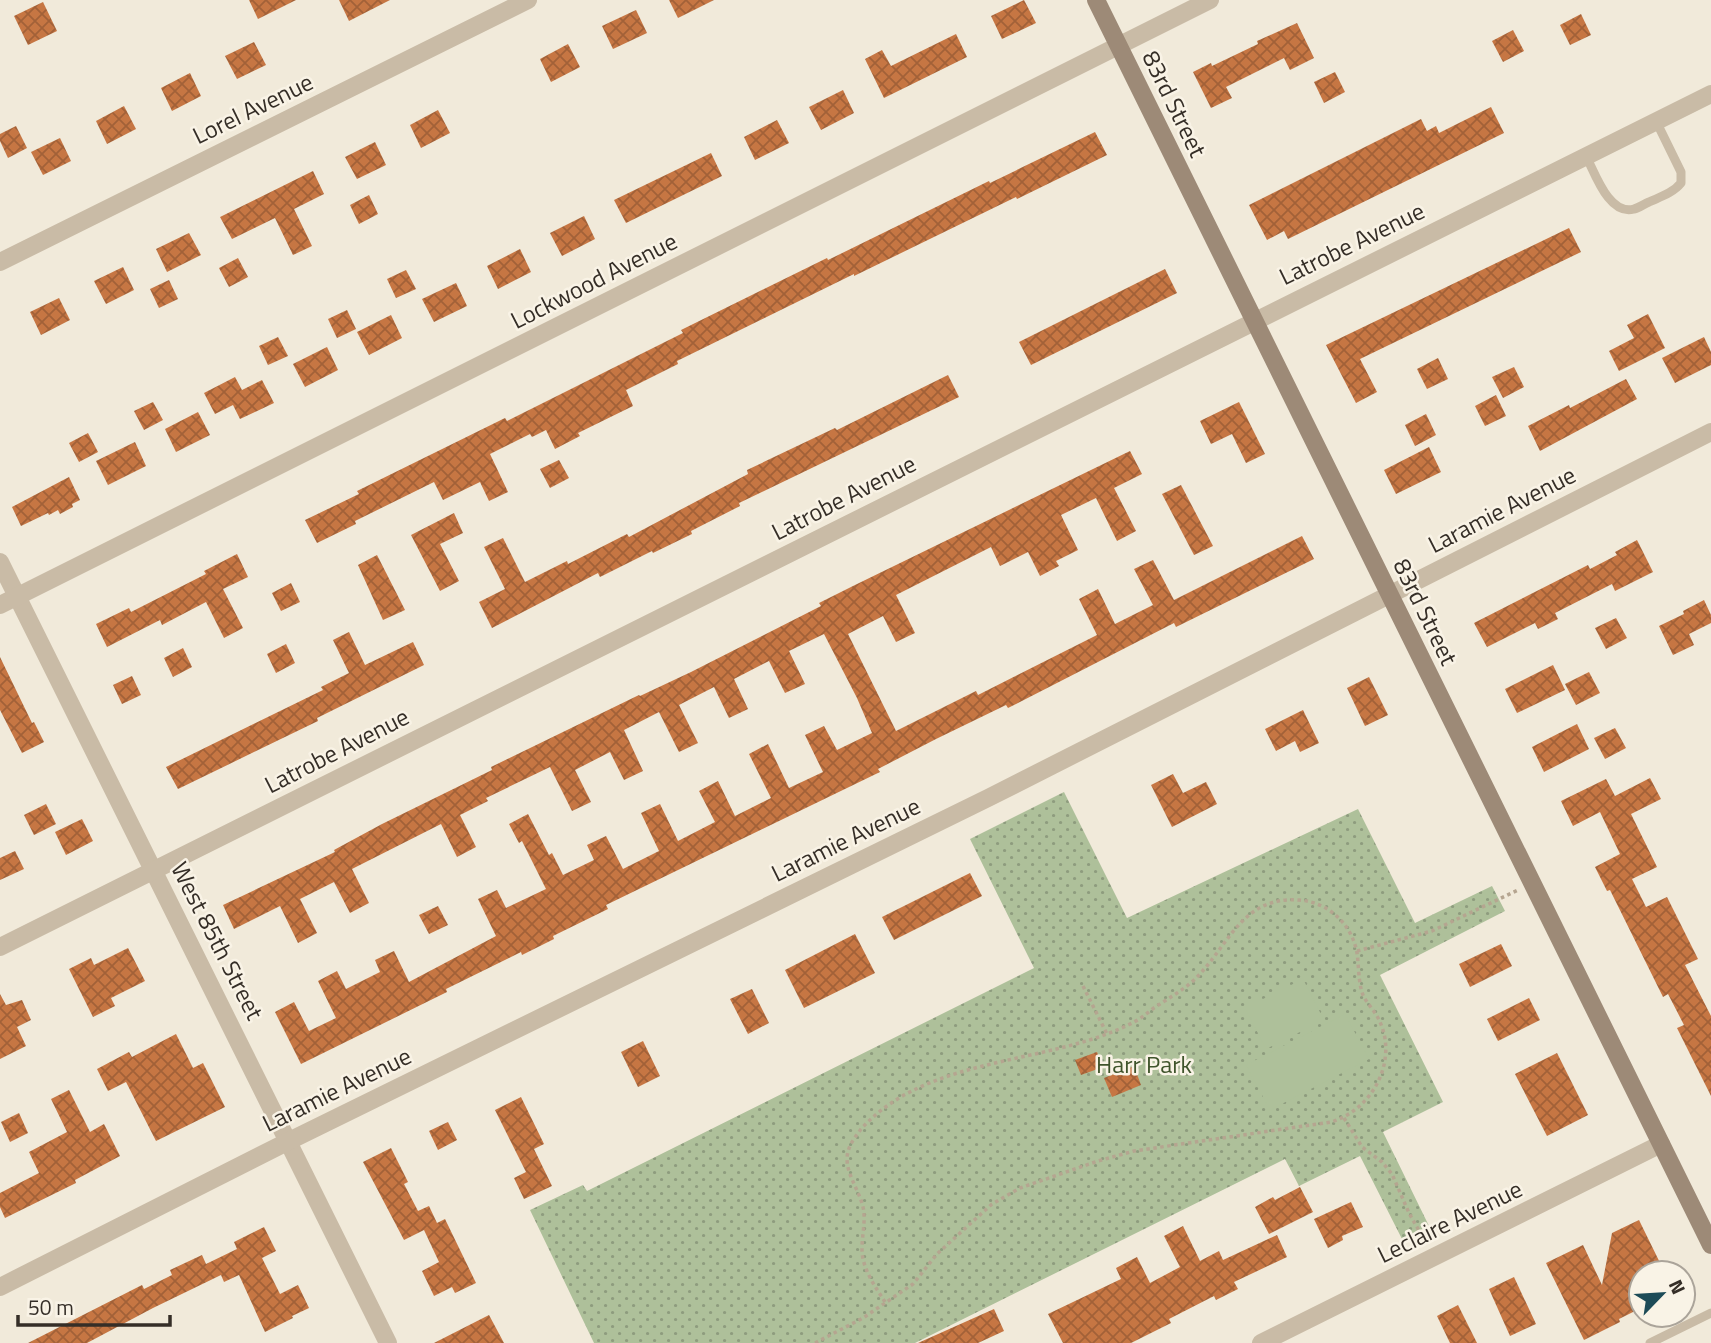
<svg xmlns="http://www.w3.org/2000/svg" width="1711" height="1343" font-family="'Titillium Web',sans-serif">
<style>
.park{fill:url(#park-dots)}
.pitch{fill:#aec09a}
.building{fill:url(#building-cross-hatch)}
.lines{fill:none;stroke-linecap:round;stroke-linejoin:round}
.path{stroke:#b5a590;stroke-width:3.5;stroke-dasharray:3.5 3.5;stroke-linecap:butt}
.lane{stroke:#c9bba6;stroke-width:9}
.street{stroke:#c9bba6;stroke-width:18}
.secondary{stroke:#9d8a77;stroke-width:18}
.labels{text-anchor:middle;stroke-width:5;stroke-linejoin:round;paint-order:stroke}
.street-label{font-size:24px;fill:#352e27;stroke:#f9f3e6}
.park-label{font-size:24px;fill:#3f542b;stroke:#f9f3e6}
</style>
<defs>
<pattern id="park-dots" width="8" height="8" patternUnits="userSpaceOnUse" patternTransform="scale(1.75)"><rect width="8" height="8" fill="#aec09a"/><path d="M2 2h.1M6 6h.1" fill="none" stroke="#8e9c7e" stroke-width="1.8" stroke-linecap="round"/></pattern>
<pattern id="building-cross-hatch" width="8" height="8" patternUnits="userSpaceOnUse" patternTransform="scale(1.75)"><rect width="8" height="8" fill="#c67643"/><path d="M0 0l8 8M0 8l8-8" fill="none" stroke="#a26138"/></pattern>
</defs>
<rect width="100%" height="100%" fill="#f1eada"/>
<!-- park -->
<path class="park" d="M1064,792L1127,918L1358,809L1415,923L1492,886L1505,911L1380,975L1443,1102L1383,1132L1429,1226L1402,1239L1360,1156L1299,1186L1285,1159L915,1343H594L530,1210L583,1185L587,1191L1034,968L970,839Z"/>
<!-- pitch -->
<g class="pitch">
<path d="M1303,979L1324,1020L1266,1049L1245,1008Z"/>
<path d="M1345,1014L1369,1059L1270,1110L1246,1065Z"/>
</g>
<!-- building -->
<g class="building">
<path d="M249,0H296L258,19Z"/>
<path d="M339,0H390L349,21Z"/>
<path d="M669,0H714L678,18Z"/>
<path d="M1024,0L1036,23L1002,39L991,16Z"/>
<path d="M43,2L57,31L28,45L14,16Z"/>
<path d="M636,10L647,33L613,49L602,26Z"/>
<path d="M1581,14L1591,35L1570,45L1560,25Z"/>
<path d="M1297,23L1314,58L1290,70L1284,58L1226,87L1232,98L1211,108L1193,72L1211,63L1212,66L1258,44L1257,41Z"/>
<path d="M1513,30L1524,51L1503,62L1492,41Z"/>
<path d="M956,34L967,57L884,98L865,59L882,50L891,66Z"/>
<path d="M254,42L266,65L237,79L225,56Z"/>
<path d="M568,44L580,67L551,82L540,59Z"/>
<path d="M1335,72L1345,92L1324,103L1314,82Z"/>
<path d="M190,73L201,96L172,111L161,88Z"/>
<path d="M843,90L854,113L821,130L809,107Z"/>
<path d="M124,106L136,129L107,144L96,121Z"/>
<path d="M1491,107L1504,133L1288,239L1284,231L1267,240L1249,205L1421,119L1427,131L1436,126L1439,133Z"/>
<path d="M438,110L450,133L421,148L410,125Z"/>
<path d="M777,120L789,143L755,160L744,137Z"/>
<path d="M16,126L27,148L8,158L0,141V134Z"/>
<path d="M1095,132L1107,155L1017,199L1016,197L854,276V274L677,361L678,364L626,390L633,406L578,433L580,436L555,449L546,430L532,437L530,434L490,454L508,492L489,501L480,482L443,500L434,482L355,521L356,524L317,543L305,520L359,494L357,491L505,418L507,421L683,333L681,330L827,258L828,260L989,181L990,183Z"/>
<path d="M60,138L71,161L43,175L31,152Z"/>
<path d="M375,142L386,165L357,179L345,157Z"/>
<path d="M711,153L722,176L626,223L614,200Z"/>
<path d="M313,171L324,194L294,209L312,246L293,255L275,218L232,239L220,217Z"/>
<path d="M369,195L378,214L359,224L350,205Z"/>
<path d="M584,216L595,239L562,256L550,233Z"/>
<path d="M1569,228L1581,252L1360,359L1377,392L1356,403L1326,345Z"/>
<path d="M189,233L201,255L167,272L156,249Z"/>
<path d="M520,249L531,272L498,289L487,266Z"/>
<path d="M238,258L248,277L229,287L219,268Z"/>
<path d="M123,267L134,290L106,304L94,281Z"/>
<path d="M1165,269L1177,293L1031,365L1019,342Z"/>
<path d="M406,270L416,289L396,298L387,279Z"/>
<path d="M169,280L178,299L159,308L150,289Z"/>
<path d="M456,283L467,306L434,322L422,299Z"/>
<path d="M59,298L70,320L41,335L30,312Z"/>
<path d="M347,310L356,329L337,338L328,319Z"/>
<path d="M1648,314L1665,348L1619,371L1609,351L1634,338L1627,325Z"/>
<path d="M391,315L402,338L369,355L357,332Z"/>
<path d="M278,337L288,356L268,365L259,346Z"/>
<path d="M1704,337L1711,352V365L1675,383L1662,358Z"/>
<path d="M327,347L338,370L305,387L293,364Z"/>
<path d="M1438,358L1448,379L1427,389L1417,369Z"/>
<path d="M1514,367L1524,387L1503,398L1492,377Z"/>
<path d="M948,375L959,397L739,503L740,506L691,531L692,534L653,553L652,551L600,577L598,573L492,628L479,602L505,589L484,547L503,538L525,582L567,561L568,564L627,534L629,537L748,474L747,470L835,428L837,430Z"/>
<path d="M235,377L242,390L262,380L274,403L240,419L233,405L215,414L204,393Z"/>
<path d="M1626,379L1637,399L1540,451L1528,426L1569,405L1570,408Z"/>
<path d="M1496,395L1506,416L1485,426L1475,406Z"/>
<path d="M153,402L163,420L144,430L134,411Z"/>
<path d="M1239,402L1265,454L1246,463L1232,434L1211,444L1200,421Z"/>
<path d="M198,412L210,435L176,452L165,429Z"/>
<path d="M1426,414L1436,435L1415,446L1405,425Z"/>
<path d="M88,433L98,452L79,462L69,443Z"/>
<path d="M135,442L146,466L108,485L96,461Z"/>
<path d="M1429,447L1441,472L1396,494L1384,470Z"/>
<path d="M1130,451L1142,474L1114,488L1136,531L1117,541L1096,498L1061,515L1078,550L1056,561L1059,566L1040,576L1028,552L1000,566L991,547L896,595L915,633L896,642L883,616L848,634L896,731L976,691L978,695L1097,635L1079,599L1098,589L1115,624L1153,605L1134,569L1153,560L1174,600L1302,536L1314,559L1176,627L1174,623L1008,708L1006,705L936,739L878,769L880,772L606,905L608,909L553,936L554,939L522,955L521,952L446,989L447,992L301,1064L275,1012L294,1002L309,1031L336,1018L318,981L337,971L346,989L380,972L375,960L394,951L409,982L496,936L478,899L497,890L506,908L546,889L522,841L519,843L509,824L528,814L549,855L552,853L563,875L594,860L587,845L606,836L623,869L659,851L641,813L660,804L678,841L715,822L699,791L718,781L735,816L771,798L749,754L768,744L789,788L823,772L805,735L824,726L837,750L872,733L857,698L824,634L789,651L805,684L785,693L769,661L734,679L748,709L729,718L714,687L679,705L698,743L679,752L659,712L624,730L643,771L624,780L610,752L575,770L591,802L572,811L550,767L486,798L488,801L460,815L476,847L457,857L441,824L352,869L369,903L350,913L334,882L300,899L317,933L298,943L280,906L234,929L223,905L335,852L334,850L382,824L492,770L491,767L639,695L640,696L691,672L821,606L819,603L855,585Z"/>
<path d="M559,460L569,478L550,488L540,469Z"/>
<path d="M69,477L80,500L72,504L73,507L60,514L58,510L49,515L48,513L21,526L12,507Z"/>
<path d="M1181,485L1213,546L1194,555L1162,494Z"/>
<path d="M454,513L463,533L440,544L459,581L440,591L411,535Z"/>
<path d="M1637,540L1653,572L1615,591L1612,584L1555,613L1558,619L1538,629L1535,623L1487,647L1474,623L1588,565L1590,569L1617,555L1615,552Z"/>
<path d="M237,554L248,577L223,589L243,628L224,638L206,602L162,625L160,620L107,647L96,624L129,608L131,612L206,574L204,571Z"/>
<path d="M377,555L405,610L383,620L358,565Z"/>
<path d="M291,583L300,602L281,611L272,593Z"/>
<path d="M1704,600L1711,615V623L1689,634L1694,645L1673,655L1659,626L1684,614L1683,611Z"/>
<path d="M1616,618L1627,638L1606,649L1595,628Z"/>
<path d="M349,632L365,665L413,642L424,665L317,718L318,721L178,789L166,767L323,690L321,687L349,673L333,640Z"/>
<path d="M286,644L295,663L276,673L267,654Z"/>
<path d="M183,648L192,667L173,677L164,658Z"/>
<path d="M0,657L32,723L34,722L44,742L22,753L0,710Z"/>
<path d="M1553,665L1565,690L1517,713L1505,689Z"/>
<path d="M1589,672L1600,693L1576,705L1565,684Z"/>
<path d="M132,676L141,695L122,704L113,685Z"/>
<path d="M1369,677L1388,715L1365,726L1347,688Z"/>
<path d="M1303,710L1319,743L1300,752L1295,741L1276,751L1265,729Z"/>
<path d="M1577,724L1589,749L1544,772L1532,747Z"/>
<path d="M1615,728L1626,748L1605,759L1594,738Z"/>
<path d="M1173,774L1183,793L1206,782L1217,804L1172,827L1151,785Z"/>
<path d="M1650,778L1661,799L1631,814L1657,867L1632,879L1646,907L1667,897L1698,959L1685,965L1711,1016V1096L1677,1028L1684,1025L1668,994L1663,997L1610,890L1607,891L1595,867L1620,854L1600,812L1573,826L1561,801L1606,779L1615,796Z"/>
<path d="M46,804L56,824L34,835L24,815Z"/>
<path d="M82,819L93,841L66,855L55,832Z"/>
<path d="M15,851L24,869L0,880V858Z"/>
<path d="M970,873L982,896L894,940L882,917Z"/>
<path d="M438,906L448,925L429,934L419,915Z"/>
<path d="M855,934L875,973L804,1008L785,970Z"/>
<path d="M1501,944L1512,966L1470,987L1459,964Z"/>
<path d="M128,948L145,981L111,998L115,1006L93,1017L69,969L91,958L94,965Z"/>
<path d="M752,989L769,1023L748,1034L730,999Z"/>
<path d="M0,994L6,1005L22,1000L31,1020L17,1027L26,1046L0,1059Z"/>
<path d="M1529,998L1540,1020L1498,1041L1487,1019Z"/>
<path d="M176,1034L193,1068L203,1063L225,1107L156,1141L126,1082L108,1091L97,1069L129,1052L132,1057Z"/>
<path d="M643,1041L660,1076L638,1087L621,1052Z"/>
<path d="M1097,1052L1103,1067L1081,1075L1075,1060Z"/>
<path d="M1557,1053L1588,1115L1547,1136L1515,1074Z"/>
<path d="M1134,1066L1141,1085L1112,1097L1104,1078Z"/>
<path d="M69,1090L90,1132L104,1124L120,1156L75,1180L76,1183L5,1218L0,1207V1193L39,1173L29,1152L67,1132L51,1099Z"/>
<path d="M521,1097L544,1144L534,1149L552,1186L524,1199L514,1178L526,1172L495,1110Z"/>
<path d="M19,1113L28,1133L10,1142L1,1122Z"/>
<path d="M448,1122L457,1140L438,1150L429,1131Z"/>
<path d="M391,1148L408,1182L404,1184L418,1211L429,1206L437,1223L445,1219L476,1283L455,1293L452,1287L434,1296L422,1271L439,1262L424,1230L404,1240L363,1162Z"/>
<path d="M1300,1187L1313,1212L1269,1234L1255,1207L1273,1197L1275,1200Z"/>
<path d="M1351,1202L1363,1227L1342,1236L1343,1240L1328,1248L1314,1219Z"/>
<path d="M1639,1220L1665,1273H1641V1308L1619,1319L1620,1322L1584,1340L1546,1263L1583,1245L1602,1285L1612,1233Z"/>
<path d="M1183,1226L1200,1261L1219,1251L1223,1260L1277,1235L1287,1257L1234,1282L1238,1289L1216,1300L1214,1296L1169,1319L1171,1323L1131,1343H1063L1048,1314L1121,1279L1116,1268L1137,1257L1150,1283L1180,1267L1164,1236Z"/>
<path d="M264,1227L276,1251L262,1258L280,1294L298,1285L309,1308L292,1316L293,1318L265,1332L239,1275L224,1282L221,1275L153,1308L87,1343H28L142,1285L144,1289L172,1275L170,1270L202,1255L206,1264L237,1249L234,1242Z"/>
<path d="M1514,1277L1536,1324L1510,1336L1489,1289Z"/>
<path d="M1458,1305L1477,1343H1450L1437,1316Z"/>
<path d="M994,1309L1004,1331L978,1343H918Z"/>
<path d="M489,1315L504,1343H434Z"/>
</g>
<g class="lines">
<!-- path -->
<g class="path">
<path d="M1357,951L1432,931L1518,890"/>
<path d="M1083,986L1107,1034"/>
<path d="M1344,1118L1362,1147L1382,1162L1392,1174L1409,1213L1426,1243"/>
<path d="M815,1343L863,1318L913,1284L937,1254L992,1204L1020,1188L1098,1161L1134,1151L1331,1122C1372,1110 1398,1062 1380,1022C1376,1012 1367,1004 1363,995C1358,982 1359,966 1357,953C1352,924 1328,902 1299,900C1244,896 1230,942 1199,975C1188,987 1174,995 1160,1004C1151,1009 1144,1017 1134,1022C1050,1066 929,1054 861,1129C856,1136 850,1143 848,1152C843,1170 859,1189 863,1207C866,1220 862,1235 862,1249C862,1269 875,1286 885,1302"/>
</g>
<!-- lane -->
<g class="lane">
<path d="M1586,156C1595,173 1609,216 1634,209C1639,208 1644,204 1649,202C1660,197 1673,193 1681,183V172L1656,121"/>
<path d="M1650,1343L1711,1313"/>
</g>
<!-- street -->
<g class="street">
<path d="M0,262L528,0"/>
<path d="M0,562L388,1343"/>
<path d="M0,605L1210,0"/>
<path d="M0,947L1711,94"/>
<path d="M0,1287L289,1141L988,798L1711,432"/>
<path d="M1261,1343L1661,1144"/>
</g>
<!-- secondary -->
<path class="secondary" d="M1096,0L1711,1245"/>
</g>
<g class="labels">
<!-- street labels -->
<g class="street-label">
<text transform="translate(1174 104) rotate(64)" y="8">83rd Street</text>
<text transform="translate(253 109) rotate(-26)" y="8">Lorel Avenue</text>
<text transform="translate(1352 244) rotate(-26)" y="8">Latrobe Avenue</text>
<text transform="translate(594 281) rotate(-27)" y="8">Lockwood Avenue</text>
<text transform="translate(844 498) rotate(-27)" y="8">Latrobe Avenue</text>
<text transform="translate(1502 510) rotate(-27)" y="8">Laramie Avenue</text>
<text transform="translate(1425 612) rotate(64)" y="8">83rd Street</text>
<text transform="translate(337 751) rotate(-27)" y="8">Latrobe Avenue</text>
<text transform="translate(846 840) rotate(-26)" y="8">Laramie Avenue</text>
<text transform="translate(217 941) rotate(63)" y="8">West 85th Street</text>
<text transform="translate(337 1090) rotate(-26)" y="8">Laramie Avenue</text>
<text transform="translate(1450 1222) rotate(-26)" y="8">Leclaire Avenue</text>
</g>
<!-- park labels -->
<g class="park-label">
<text x="1144" y="1073">Harr Park</text>
</g>
</g>
<!-- north arrow -->
<g transform="translate(1662 1294) rotate(65)"><circle r="33" fill="#f9f3e6" stroke="#aba49a" stroke-width="2"/>
<path d="M0-5L12 26L0 18L-12 26Z" fill="#1d4b57"/>
<text y="-10" font-size="19" font-weight="bold" text-anchor="middle" fill="#352e27">N</text>
</g>
<!-- scale -->
<path d="M18 1315v10h152v-10" fill="none" stroke="#352e27" stroke-width="3.5"/>
<text x="28" y="1315" font-size="21" fill="#352e27" stroke="#f9f3e6" stroke-width="5" paint-order="stroke">50 m</text>
</svg>
